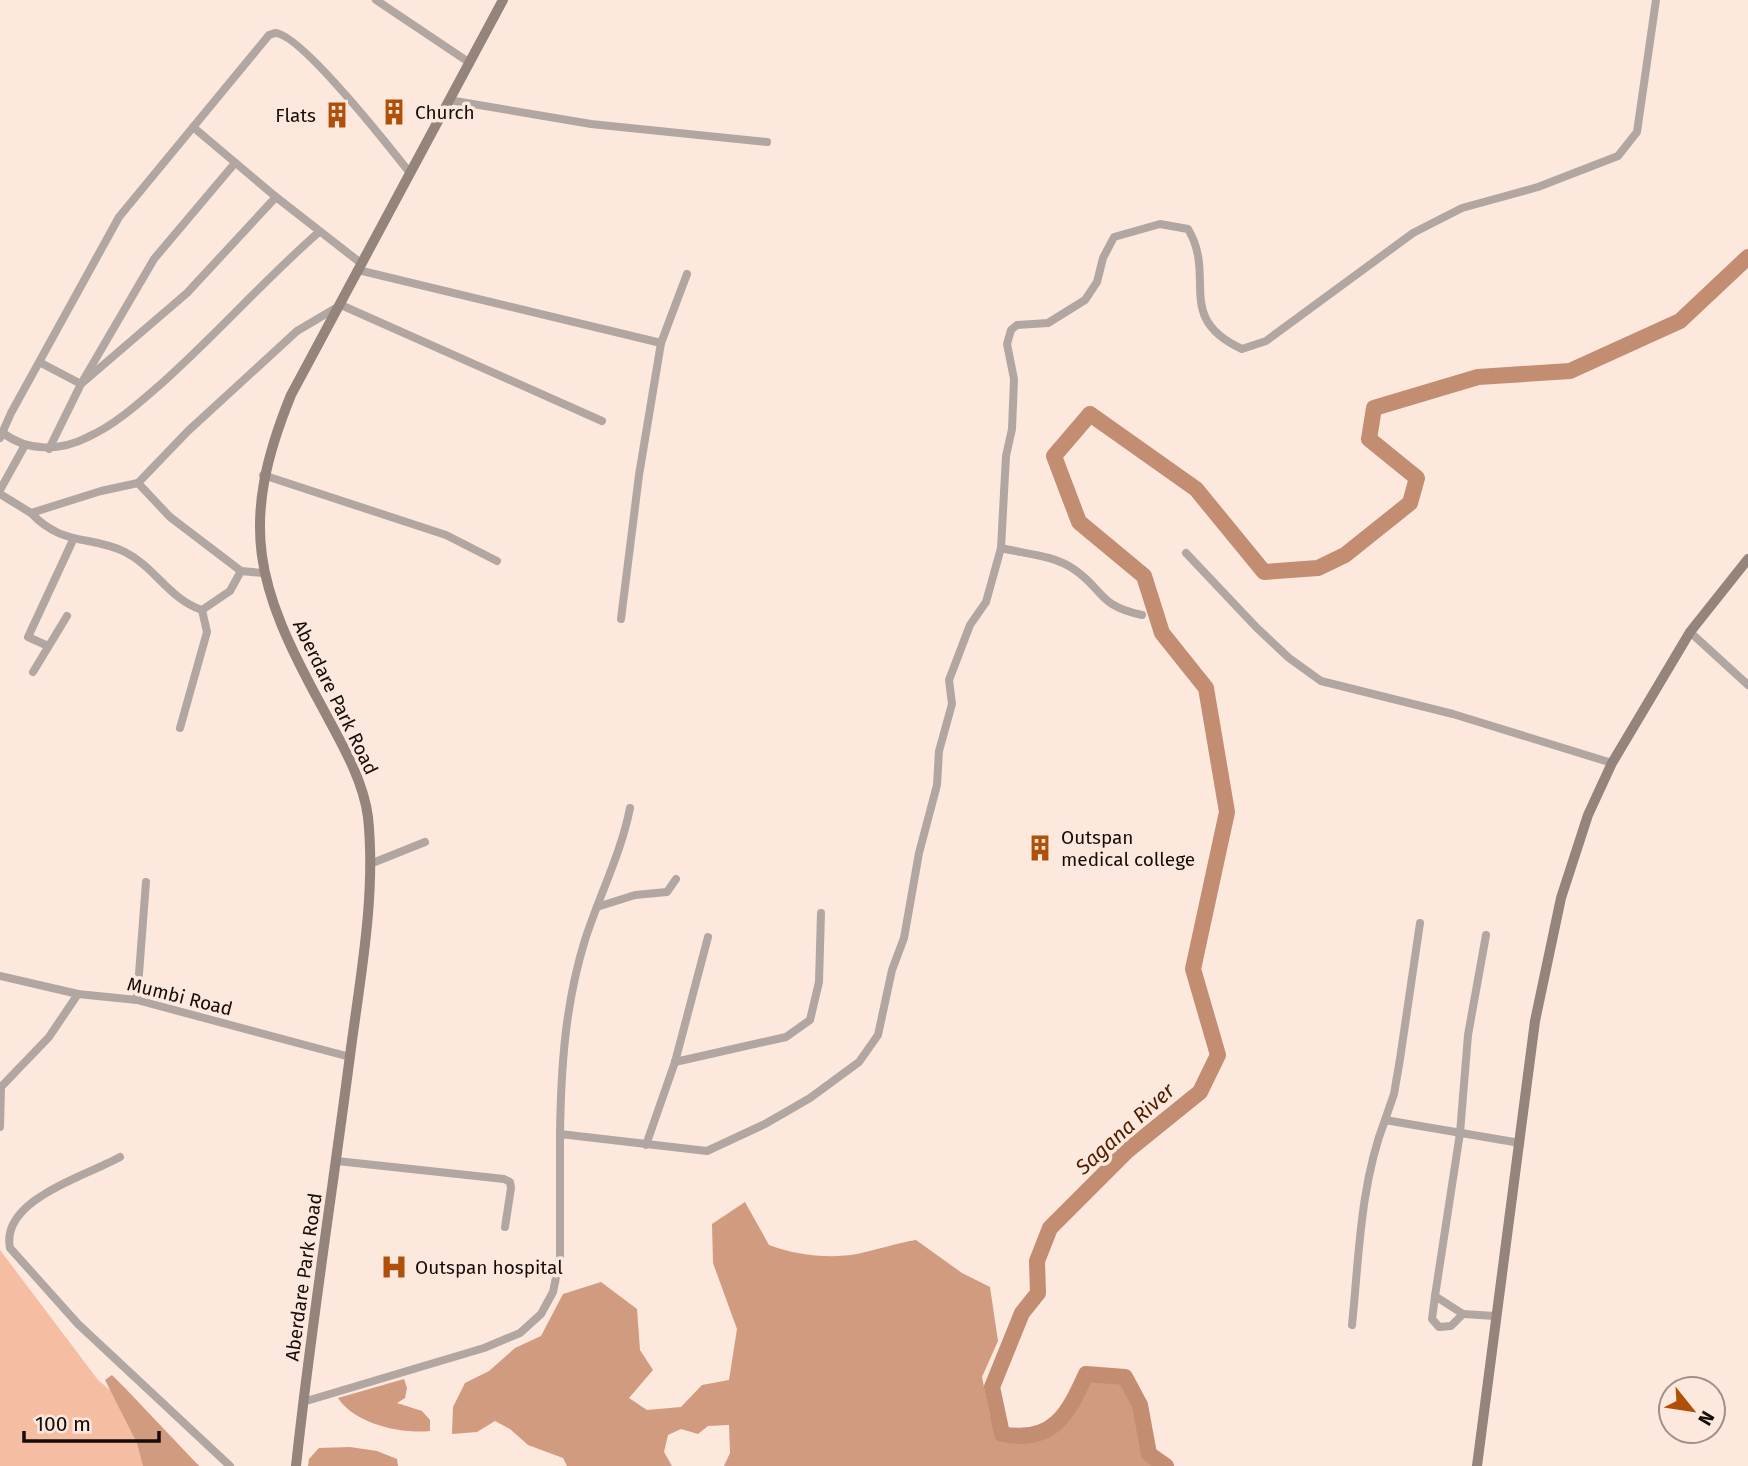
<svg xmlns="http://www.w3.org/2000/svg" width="1748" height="1466" font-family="'Fira Sans',sans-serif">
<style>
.green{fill:#f5bea2}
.forest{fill:#d19b7f}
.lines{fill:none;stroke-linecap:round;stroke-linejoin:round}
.river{stroke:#c28d71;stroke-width:16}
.street{stroke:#b1a6a1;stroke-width:8}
.secondary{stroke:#94847c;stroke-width:10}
.labels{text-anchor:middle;stroke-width:7;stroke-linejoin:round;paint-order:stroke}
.poi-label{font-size:19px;fill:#150d09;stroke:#fde8de;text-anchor:start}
.street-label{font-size:19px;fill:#150d09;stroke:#fde8de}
.water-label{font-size:21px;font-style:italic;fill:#4e1d00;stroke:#fde8de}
</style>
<rect width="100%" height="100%" fill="#fde8de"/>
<!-- green -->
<path class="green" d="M0,1250L98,1380L200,1466H0Z"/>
<!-- forest -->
<g class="forest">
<path d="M745,1202L769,1245C795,1255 829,1259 857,1254C877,1250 896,1243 916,1240L962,1273L990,1287L998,1341L982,1377L990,1416L1002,1434C1052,1444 1068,1413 1086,1374L1125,1377L1140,1405L1149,1454L1166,1466H724L730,1453L729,1425L708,1426L698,1434L681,1429L668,1435L664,1452L672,1466H567L563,1458L528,1445L510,1429L495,1421L477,1432L452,1434L453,1407L465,1383L489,1371L515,1348L541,1336L563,1294L601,1282L637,1309L640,1350L653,1370L629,1398L647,1410L681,1407L702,1385L729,1380L737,1329L713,1263L712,1224Z"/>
<path d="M112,1375L125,1388L199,1466H143L137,1443L105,1380Z"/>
<path d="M404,1379L407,1388L405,1398L397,1403L422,1411L430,1420V1431C401,1434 355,1424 338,1398Z"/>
<path d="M350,1447L377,1451L397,1459L398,1466H308L309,1459L319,1448Z"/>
</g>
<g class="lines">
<!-- river -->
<path class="river" d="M1166,1466L1149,1454L1140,1405L1125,1377L1086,1374C1068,1414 1053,1444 1002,1434L992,1387L1022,1313L1038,1293L1037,1261L1050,1228L1127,1151L1200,1092L1218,1055L1193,969L1227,812L1206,688L1162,633L1144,576L1079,522L1054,456L1090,414L1196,489L1264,572L1318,568L1345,555L1410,503L1417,478L1369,439L1374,408L1478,377L1570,371L1680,321L1748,257"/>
<!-- street -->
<g class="street">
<path d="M376,0L470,63"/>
<path d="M449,100L591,124L767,142"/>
<path d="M193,127L276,197L362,264"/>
<path d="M358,270L661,343"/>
<path d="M41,363L81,384L187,293L276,197"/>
<path d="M3,433C28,452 61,451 88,437C115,425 139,403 161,384C216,335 264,280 319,232"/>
<path d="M0,438L11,413L119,217L269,35L275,33C300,33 391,149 410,173"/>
<path d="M49,449L81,384L154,259L235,163"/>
<path d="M263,475L446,535L497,561"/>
<path d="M138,483L188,431L297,331L341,305L602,421"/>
<path d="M0,490L25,445"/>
<path d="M0,494L31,513L101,491L138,483L170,517L241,571L263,573"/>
<path d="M31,513C63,547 91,535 125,552C155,567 170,600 202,610L230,591L241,571"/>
<path d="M1001,548C1026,554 1054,555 1075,570C1105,591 1097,605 1142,615"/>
<path d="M1186,553L1257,628L1289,658L1321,681L1453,714L1612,763"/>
<path d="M621,619L639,475L661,343L687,274"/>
<path d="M1690,632L1748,685"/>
<path d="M48,646L28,637L73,540"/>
<path d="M33,672L67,616"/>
<path d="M180,728L207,632L202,610"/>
<path d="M370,864L425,842"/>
<path d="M597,907L635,895L667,892L676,879"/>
<path d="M1486,935L1468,1035L1460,1133L1435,1296L1463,1314L1495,1316"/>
<path d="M0,976L78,994L137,1000L350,1057"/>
<path d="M137,1000L146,882"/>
<path d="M675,1062L786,1037L810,1020L819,982L821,913"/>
<path d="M0,1088L49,1037L78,994"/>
<path d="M1385,1120L1394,1094L1400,1059L1420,923"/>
<path d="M0,1127L1,1088"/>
<path d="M560,1134C561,1068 565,1004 585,940C599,896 621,854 630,808"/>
<path d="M646,1145L675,1062L708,937"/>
<path d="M120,1157C89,1175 0,1199 10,1248L78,1324L230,1466"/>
<path d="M337,1161L504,1179L510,1182L511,1188L505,1227"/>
<path d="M1435,1296L1432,1319L1439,1327L1451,1326L1463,1314"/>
<path d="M1352,1325C1359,1257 1360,1185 1385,1120L1520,1143"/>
<path d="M303,1402L484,1348L520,1333L541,1314L553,1292L560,1258V1134L707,1151L765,1124L810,1098L859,1062L878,1035L892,970L904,938L919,853L937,785L939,751L952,704L949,680L970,625L986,602L1001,548L1006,456L1012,429L1014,379L1007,344L1011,330L1017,325L1048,323L1085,300L1097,282L1103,258L1114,237L1160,224L1188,229C1217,277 1174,318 1242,349L1266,341L1413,233L1462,208L1538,187L1618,156L1637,132L1656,0"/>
</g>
<!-- secondary -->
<g class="secondary">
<path d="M296,1466C311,1326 333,1188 351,1048C361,973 376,893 368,817C363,778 339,739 321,705C256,586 238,525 291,395L503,0"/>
<path d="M1477,1466L1535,1021L1561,898L1588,815L1612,763L1690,632L1748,559"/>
</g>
</g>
<!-- icons -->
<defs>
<g id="building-bare" transform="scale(2.1)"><path d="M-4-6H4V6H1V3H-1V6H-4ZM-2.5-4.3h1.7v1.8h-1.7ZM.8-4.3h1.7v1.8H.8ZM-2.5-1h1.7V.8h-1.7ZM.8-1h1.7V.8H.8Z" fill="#b05008" stroke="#fde8de" stroke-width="2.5" paint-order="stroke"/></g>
<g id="hospital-bare" transform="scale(2.1)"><path d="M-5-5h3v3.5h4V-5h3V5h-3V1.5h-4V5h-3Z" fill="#b05008" stroke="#fde8de" stroke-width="2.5" paint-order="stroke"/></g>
</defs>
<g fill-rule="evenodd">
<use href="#building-bare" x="394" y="112"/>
<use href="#building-bare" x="337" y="115"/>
<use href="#building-bare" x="1040" y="848"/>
<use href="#hospital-bare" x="394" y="1267"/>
</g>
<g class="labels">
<!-- poi labels -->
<g class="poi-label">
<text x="415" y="119">Church</text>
<text x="316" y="122" text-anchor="end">Flats</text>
<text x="1061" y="844">Outspan<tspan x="1061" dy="22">medical college</tspan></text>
<text x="415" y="1274">Outspan hospital</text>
</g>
<!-- street labels -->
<g class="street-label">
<text transform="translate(336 697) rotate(64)" y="7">Aberdare Park Road</text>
<text transform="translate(180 996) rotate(14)" y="7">Mumbi Road</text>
<text transform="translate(303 1277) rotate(-82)" y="7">Aberdare Park Road</text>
</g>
<!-- water labels -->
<g class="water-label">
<text transform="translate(1125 1129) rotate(-42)" y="7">Sagana River</text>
</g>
</g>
<!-- north arrow -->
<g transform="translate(1692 1410) rotate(120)"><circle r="33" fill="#fde8de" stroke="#a09089" stroke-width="2"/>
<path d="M0-5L12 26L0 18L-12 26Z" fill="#b05008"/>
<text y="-10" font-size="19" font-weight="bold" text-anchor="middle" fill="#150d09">N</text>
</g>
<!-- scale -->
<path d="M24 1431v10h135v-10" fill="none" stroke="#150d09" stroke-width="3.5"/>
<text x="35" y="1431" font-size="21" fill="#150d09" stroke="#fde8de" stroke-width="5" paint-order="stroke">100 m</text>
</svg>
